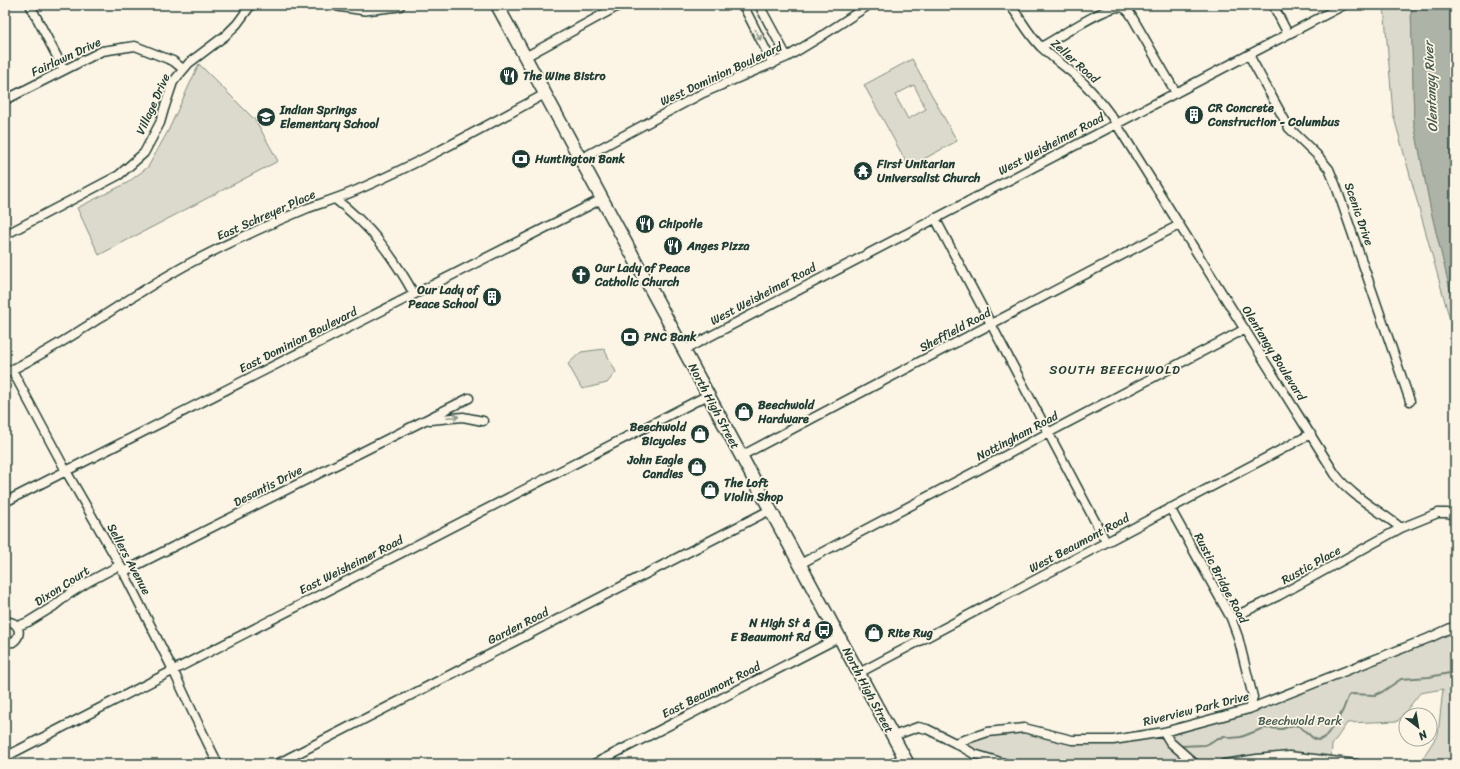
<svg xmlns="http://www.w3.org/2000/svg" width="1460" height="769" font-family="Sriracha,sans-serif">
<rect width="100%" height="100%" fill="#fcf5e5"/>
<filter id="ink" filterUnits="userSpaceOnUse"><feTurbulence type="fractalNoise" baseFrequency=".025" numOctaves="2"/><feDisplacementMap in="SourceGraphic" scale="8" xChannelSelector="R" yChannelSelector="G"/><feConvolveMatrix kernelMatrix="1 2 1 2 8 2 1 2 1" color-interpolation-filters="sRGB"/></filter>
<g filter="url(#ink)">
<path fill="#dcdacc" stroke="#7e8c80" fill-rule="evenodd" d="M1384 5H1411L1414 123 1431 211 1455 310V338L1393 114Z
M1452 5H1455V154L1450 118Z
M912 59 957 141 909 167 864 85ZM914 85 926 109 908 119 895 95Z
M199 64 256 121 278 161 99 255 77 208 127 183 148 167 168 131Z
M604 349 616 372 607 383 582 389 568 364 581 352Z
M1455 626V764H1419L1438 734 1443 689 1420 693 1398 721 1347 723 1332 745 1331 761 1289 756 1224 764H1007L955 743 1024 728 1072 740H1113L1220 718Z"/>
<path fill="#aeb3a7" stroke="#758479" d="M1411 5H1452L1450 118 1455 154V310L1431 211 1414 123Z"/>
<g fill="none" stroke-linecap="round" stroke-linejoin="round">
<path stroke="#758479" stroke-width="2" d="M1180 746 1205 745 1224 736 1231 738 1241 737 1264 728 1282 729 1293 725 1299 726 1313 738 1318 740 1322 739 1325 737 1337 721 1343 710 1348 697 1351 694 1375 695 1382 692 1401 679 1429 677 1455 672"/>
<g stroke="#1f3d34" stroke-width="11">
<path id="street" d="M30 5 64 70
M743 5 773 64
M759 5 787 57
M1010 5C1021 19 1029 35 1041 47 1052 57 1064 66 1075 75 1089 87 1101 102 1112 117L1335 474C1352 497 1379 510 1401 528
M1273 5 1288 34
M1041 47C1058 38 1102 8 1119 7 1125 7 1128 10 1131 15L1176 93
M1249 55 1289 128 1317 155 1329 169 1336 186 1410 401
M525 57 620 5
M5 100 102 51 135 46 173 61 183 69
M580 159 703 93 787 57 820 37 869 5
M335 199C371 226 393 256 414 294
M935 218 1106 542
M5 235 119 175 144 153 160 123 164 109 173 82 178 76 189 63 226 35 237 24 251 5
M684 350 1344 5
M12 370 66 471 120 565 173 670 194 715 218 764
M5 373C70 342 128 296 192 262 230 242 269 224 308 208 325 202 341 197 357 190 422 162 484 127 545 94
M430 420 463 417 483 421
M741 456 1179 225
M5 502 602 199
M1170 508 1231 618 1238 637 1253 697 1249 709
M800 564 1245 329
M123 572 469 398
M1231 618 1278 596 1401 528 1438 513H1447L1455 515
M5 622C18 620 24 634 13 642L5 643
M18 626 28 622 54 606 69 594 88 582 120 565
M859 673 1311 434
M1164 732 1170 742 1195 764
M893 736 918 727 927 729 955 743 974 754 1007 764
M955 743 988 732 1024 728 1072 740H1113L1164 732 1249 709 1429 638 1455 626
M5 757 708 395
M277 764 770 510
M594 764 840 637
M891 764 904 757
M1224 764 1257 759 1289 756 1357 764"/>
</g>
<g stroke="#1f3d34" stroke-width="14">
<path id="secondary" d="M338 5 365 9 399 5"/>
</g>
<g stroke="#1f3d34" stroke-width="15">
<path id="primary" d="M497 5 908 764"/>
</g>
<use href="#street" stroke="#fcf5e5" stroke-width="8"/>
<use href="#secondary" stroke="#fcf5e5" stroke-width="11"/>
<use href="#primary" stroke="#fcf5e5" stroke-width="12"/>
</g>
<defs><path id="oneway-shaft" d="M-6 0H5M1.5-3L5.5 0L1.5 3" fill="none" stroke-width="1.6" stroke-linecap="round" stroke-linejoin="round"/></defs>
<g stroke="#8e998c">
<use href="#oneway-shaft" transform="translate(758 35) rotate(63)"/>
<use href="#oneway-shaft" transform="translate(453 417) rotate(-3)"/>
</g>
</g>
<defs>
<g id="restaurant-disc" transform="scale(1)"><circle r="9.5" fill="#1f3d34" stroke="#fcf5e5"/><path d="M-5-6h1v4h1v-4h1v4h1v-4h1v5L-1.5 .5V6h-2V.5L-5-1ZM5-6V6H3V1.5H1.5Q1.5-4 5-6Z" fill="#fff"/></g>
<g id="building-disc" transform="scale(1)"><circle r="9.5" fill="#1f3d34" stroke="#fcf5e5"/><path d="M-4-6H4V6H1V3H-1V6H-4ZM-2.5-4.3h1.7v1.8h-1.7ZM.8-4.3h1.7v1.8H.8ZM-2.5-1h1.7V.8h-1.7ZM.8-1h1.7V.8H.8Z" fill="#fff"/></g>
<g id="school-disc" transform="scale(1)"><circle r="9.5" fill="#1f3d34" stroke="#fcf5e5"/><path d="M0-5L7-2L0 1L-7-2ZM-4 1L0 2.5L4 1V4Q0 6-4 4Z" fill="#fff"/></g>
<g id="bank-disc" transform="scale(1)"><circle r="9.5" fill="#1f3d34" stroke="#fcf5e5"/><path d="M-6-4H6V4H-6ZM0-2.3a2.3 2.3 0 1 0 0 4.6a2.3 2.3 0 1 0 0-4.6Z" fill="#fff"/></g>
<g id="temple-disc" transform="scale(1)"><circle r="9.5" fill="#1f3d34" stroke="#fcf5e5"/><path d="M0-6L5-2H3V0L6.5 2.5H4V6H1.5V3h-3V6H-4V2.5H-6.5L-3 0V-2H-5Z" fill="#fff"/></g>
<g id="church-disc" transform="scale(1)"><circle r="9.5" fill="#1f3d34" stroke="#fcf5e5"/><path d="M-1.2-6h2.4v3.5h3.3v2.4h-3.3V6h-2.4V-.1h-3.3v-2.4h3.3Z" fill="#fff"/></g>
<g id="shop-disc" transform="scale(1)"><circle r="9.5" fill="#1f3d34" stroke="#fcf5e5"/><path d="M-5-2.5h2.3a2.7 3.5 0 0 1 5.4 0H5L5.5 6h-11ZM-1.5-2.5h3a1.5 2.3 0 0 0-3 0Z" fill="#fff"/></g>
<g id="bus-disc" transform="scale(1)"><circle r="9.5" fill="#1f3d34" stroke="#fcf5e5"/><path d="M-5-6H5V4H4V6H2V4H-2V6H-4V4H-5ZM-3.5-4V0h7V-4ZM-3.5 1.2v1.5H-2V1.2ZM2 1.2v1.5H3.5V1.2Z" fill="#fff"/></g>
</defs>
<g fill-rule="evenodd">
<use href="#restaurant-disc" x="509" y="76"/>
<use href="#building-disc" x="1194" y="115"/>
<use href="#school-disc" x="266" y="117"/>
<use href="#bank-disc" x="521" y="159"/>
<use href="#temple-disc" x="863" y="171"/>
<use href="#restaurant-disc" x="645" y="224"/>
<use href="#restaurant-disc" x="673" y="246"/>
<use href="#church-disc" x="581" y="275"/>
<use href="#building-disc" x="492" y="297"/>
<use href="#bank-disc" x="630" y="337"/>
<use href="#shop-disc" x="744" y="412"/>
<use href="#shop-disc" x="700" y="434"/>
<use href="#shop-disc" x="697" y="467"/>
<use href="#shop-disc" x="710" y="490"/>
<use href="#bus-disc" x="824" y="630"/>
<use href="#shop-disc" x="874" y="633"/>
</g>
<g text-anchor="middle" stroke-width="3.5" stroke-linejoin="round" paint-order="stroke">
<g font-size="12" fill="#1f3d34" stroke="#fcf5e5">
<text transform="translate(66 57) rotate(-25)" y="4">Fairlawn Drive</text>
<text transform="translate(1075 61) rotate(42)" y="4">Zeller Road</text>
<text transform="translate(721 74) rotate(-25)" y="4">West Dominion Boulevard</text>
<text transform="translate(153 104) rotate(-66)" y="4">Village Drive</text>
<text transform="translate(1051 144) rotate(-28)" y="4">West Weisheimer Road</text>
<text transform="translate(1359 214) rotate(71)" y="4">Scenic Drive</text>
<text transform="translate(266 215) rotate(-24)" y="4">East Schreyer Place</text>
<text transform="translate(763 294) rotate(-28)" y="4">West Weisheimer Road</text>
<text transform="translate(955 330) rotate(-28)" y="4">Sheffield Road</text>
<text transform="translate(298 340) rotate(-27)" y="4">East Dominion Boulevard</text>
<text transform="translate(1274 353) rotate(58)" y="4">Olentangy Boulevard</text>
<text transform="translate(714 406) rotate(62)" y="4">North High Street</text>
<text transform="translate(1017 436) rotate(-28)" y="4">Nottingham Road</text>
<text transform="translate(268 486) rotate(-27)" y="4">Desantis Drive</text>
<text transform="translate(1079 543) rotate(-28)" y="4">West Beaumont Road</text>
<text transform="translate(129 559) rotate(62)" y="4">Sellers Avenue</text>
<text transform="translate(351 565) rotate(-27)" y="4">East Weisheimer Road</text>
<text transform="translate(1311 565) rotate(-29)" y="4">Rustic Place</text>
<text transform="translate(1221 578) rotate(62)" y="4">Rustic Bridge Road</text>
<text transform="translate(62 586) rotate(-33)" y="4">Dixon Court</text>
<text transform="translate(518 626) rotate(-27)" y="4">Garden Road</text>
<text transform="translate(711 690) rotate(-27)" y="4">East Beaumont Road</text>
<text transform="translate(868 690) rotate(62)" y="4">North High Street</text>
<text transform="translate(1196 709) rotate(-14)" y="4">Riverview Park Drive</text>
</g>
<g font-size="12" font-weight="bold" fill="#1f3d34" stroke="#fcf5e5" text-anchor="start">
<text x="523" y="80">The Wine Bistro</text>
<text x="1208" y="112">CR Concrete<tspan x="1208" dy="14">Construction - Columbus</tspan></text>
<text x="280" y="114">Indian Springs<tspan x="280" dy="14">Elementary School</tspan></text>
<text x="535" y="163">Huntington Bank</text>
<text x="877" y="168">First Unitarian<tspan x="877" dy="14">Universalist Church</tspan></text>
<text x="659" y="228">Chipotle</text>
<text x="687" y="250">Anges Pizza</text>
<text x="595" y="272">Our Lady of Peace<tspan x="595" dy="14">Catholic Church</tspan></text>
<text x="478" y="294" text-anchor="end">Our Lady of<tspan x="478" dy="14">Peace School</tspan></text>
<text x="644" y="341">PNC Bank</text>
<text x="758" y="409">Beechwold<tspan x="758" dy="14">Hardware</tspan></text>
<text x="686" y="431" text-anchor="end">Beechwold<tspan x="686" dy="14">Bicycles</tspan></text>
<text x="683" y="464" text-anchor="end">John Eagle<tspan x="683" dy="14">Candies</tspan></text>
<text x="724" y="487">The Loft<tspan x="724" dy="14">Violin Shop</tspan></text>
<text x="810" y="627" text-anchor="end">N High St &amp;<tspan x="810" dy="14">E Beaumont Rd</tspan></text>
<text x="888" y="637">Rite Rug</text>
</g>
<g font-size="12" fill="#455c52" stroke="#fcf5e5">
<text x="1300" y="725">Beechwold Park</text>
</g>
<g font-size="13" font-style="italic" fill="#435a51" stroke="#fcf5e5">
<text transform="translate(1430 87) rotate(-93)" y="5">Olentangy River</text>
</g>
<g font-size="13" letter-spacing="1" fill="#1f3d34" stroke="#fcf5e5">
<text x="1115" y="374">SOUTH BEECHWOLD</text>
</g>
</g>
<rect width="1460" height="769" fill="none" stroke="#fcf5e5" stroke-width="20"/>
<rect x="10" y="10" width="1440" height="749" fill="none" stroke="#1f3d34" stroke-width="1.5" filter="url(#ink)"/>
<g transform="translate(1418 727) rotate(149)"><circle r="19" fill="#fcf5e5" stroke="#a4ab9e"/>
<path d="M0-3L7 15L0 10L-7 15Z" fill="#1f3d34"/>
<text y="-6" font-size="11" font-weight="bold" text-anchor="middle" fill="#1f3d34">N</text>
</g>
</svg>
